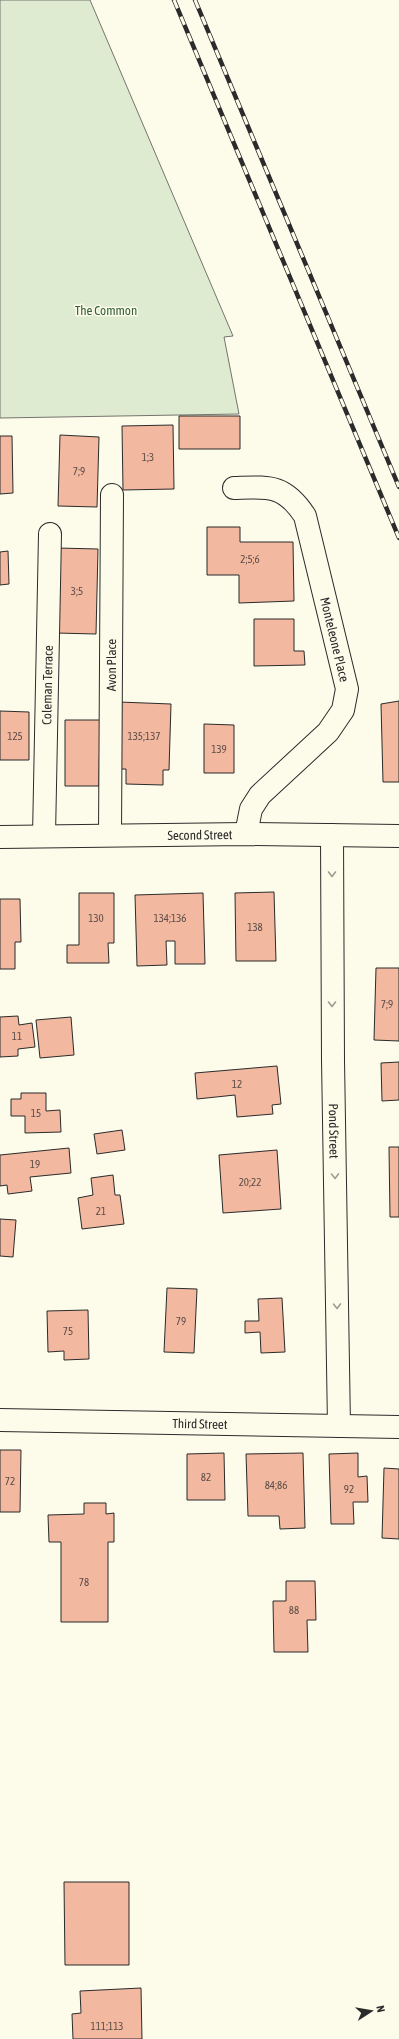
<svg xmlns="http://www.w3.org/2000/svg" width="399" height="2039" font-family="'Asap Condensed',sans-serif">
<rect width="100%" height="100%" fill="#fdfbea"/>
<path fill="#deebd1" stroke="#74746e" d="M0 0H90L233 336 224 337 239 414 0 418Z"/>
<path fill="#f2b8a0" stroke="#2b2b2b" d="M179 416H240V449H179Z
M173 425 174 489 123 490 122 426Z
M60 435 99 437 97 507 58 506Z
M0 436H12L13 493 0 494Z
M207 527H240V542H293L294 601 239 603V575H207Z
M58 548 98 549 96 634 56 633Z
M8 551 9 584 0 585V552Z
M254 619H294V651H304L305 665 254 666Z
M399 701V782H383L381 704Z
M119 702 171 704 169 770H163V785L126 784V769H118Z
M0 711 29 712V760H0Z
M65 720H100L99 786H65Z
M204 724 234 725V773H204Z
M274 892 276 961H236L235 893Z
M79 893H114V943H108L109 963H67V945H79Z
M203 893 205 964H175V941H166L167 965 137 966 135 895Z
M0 899H20L21 942H15V969H0Z
M376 968H399V1041L374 1040Z
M18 1016 19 1025 32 1023 35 1047 18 1049V1056L0 1057V1017Z
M71 1017 74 1055 40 1058 36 1020Z
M399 1062V1100L382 1101 381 1063Z
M277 1066 281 1104 272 1105 273 1114 237 1117 235 1095 197 1099 195 1073Z
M21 1093H46V1111L60 1110 61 1132 25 1133V1116H11V1099H21Z
M122 1130 125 1150 97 1154 94 1134Z
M389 1147H399V1217H390Z
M69 1148 71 1173 30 1177 32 1191 8 1194 7 1185 0 1186V1155Z
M277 1150 281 1209 223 1213 219 1155Z
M113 1175 115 1195H120L124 1224 82 1229 78 1198 93 1195 91 1178Z
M0 1219 16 1220 13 1257 0 1256Z
M167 1288 197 1289 194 1353 164 1352Z
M282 1298 285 1352 261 1353 260 1332 245 1333V1321H259L258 1299Z
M88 1310 89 1359 64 1360V1351L48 1352 47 1311Z
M0 1450H21L20 1512H0Z
M224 1453 225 1500H187V1454Z
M303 1453 305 1528 280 1529 279 1516H248L246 1454Z
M358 1453V1477L367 1476 368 1502H353L354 1524H331L329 1454Z
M384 1468 399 1469V1539L382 1538Z
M84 1503H106V1514L114 1513V1542H108V1622H61V1542H49L48 1515 84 1514Z
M286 1581H315L316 1620H307L308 1652H274L273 1601H286Z
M64 1882H129V1965H65Z
M141 1988 142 2039H73L72 2014 81 2013 80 1991Z"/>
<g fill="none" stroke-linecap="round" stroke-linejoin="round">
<g stroke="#2b2b2b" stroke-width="24">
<g id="minor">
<path id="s1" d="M234 488C269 487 284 484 305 516L347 689 343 710 328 732 260 795 251 809 246 834"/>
<path id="s2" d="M110 835 112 495"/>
<path id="s3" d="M332 835 333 1060 339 1426"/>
<path id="s4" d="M44 836 50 534"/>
<path id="s5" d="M0 837 246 834 399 836"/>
<path id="s6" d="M0 1420 399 1427"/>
</g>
</g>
<use href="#minor" stroke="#fdfbea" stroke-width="22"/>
<g stroke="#2b2b2b" stroke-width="4.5">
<path id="rail" d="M174 0 399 538
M195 0 399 487"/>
</g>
<use href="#rail" stroke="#fdfbea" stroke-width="3" stroke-dasharray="9" stroke-linecap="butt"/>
</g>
<defs><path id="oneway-chevron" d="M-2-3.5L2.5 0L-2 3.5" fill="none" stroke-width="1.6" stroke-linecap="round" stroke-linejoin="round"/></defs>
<g stroke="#9e9d94">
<use href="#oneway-chevron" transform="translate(332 874) rotate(90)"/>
<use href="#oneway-chevron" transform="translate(332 1004) rotate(90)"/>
<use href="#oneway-chevron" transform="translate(335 1176) rotate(89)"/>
<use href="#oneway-chevron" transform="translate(337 1306) rotate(89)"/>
</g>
<g text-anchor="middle" stroke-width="3" stroke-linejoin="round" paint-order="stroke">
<g font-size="11" fill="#5d4e48">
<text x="148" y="461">1;3</text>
<text x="79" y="475">7;9</text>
<text x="250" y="563">2;5;6</text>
<text x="77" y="595">3;5</text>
<text x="15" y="740">125</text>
<text x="144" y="740">135;137</text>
<text x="219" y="753">139</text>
<text x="96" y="922">130</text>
<text x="170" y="922">134;136</text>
<text x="255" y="931">138</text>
<text x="387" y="1008">7;9</text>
<text x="17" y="1040">11</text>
<text x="237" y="1088">12</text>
<text x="36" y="1117">15</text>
<text x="35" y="1168">19</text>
<text x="250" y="1186">20;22</text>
<text x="101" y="1215">21</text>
<text x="181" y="1325">79</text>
<text x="68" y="1335">75</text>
<text x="206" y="1481">82</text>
<text x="10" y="1485">72</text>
<text x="276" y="1489">84;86</text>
<text x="349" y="1493">92</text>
<text x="84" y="1586">78</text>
<text x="294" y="1614">88</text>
<text x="107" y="2030">111;113</text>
</g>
<g font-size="13" fill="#34623c" stroke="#fdfbea">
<text x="106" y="315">The Common</text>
</g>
<g font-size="13" fill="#2b2b2b" stroke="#fdfbea">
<text dy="5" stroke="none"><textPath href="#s1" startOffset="209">Monteleone Place</textPath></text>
<text dy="5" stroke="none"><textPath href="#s2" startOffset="170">Avon Place</textPath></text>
<text dy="5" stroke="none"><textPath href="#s4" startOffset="151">Coleman Terrace</textPath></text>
<text dy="5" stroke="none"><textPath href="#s5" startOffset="200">Second Street</textPath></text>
<text dy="5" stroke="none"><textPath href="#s3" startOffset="296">Pond Street</textPath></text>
<text dy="5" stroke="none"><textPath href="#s6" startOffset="200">Third Street</textPath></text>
</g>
</g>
<g transform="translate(371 2011) rotate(78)" stroke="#fdfbea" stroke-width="3" paint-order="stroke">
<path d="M0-3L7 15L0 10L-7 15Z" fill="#2b2b2b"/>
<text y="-6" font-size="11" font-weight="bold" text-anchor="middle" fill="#2b2b2b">N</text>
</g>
</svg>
